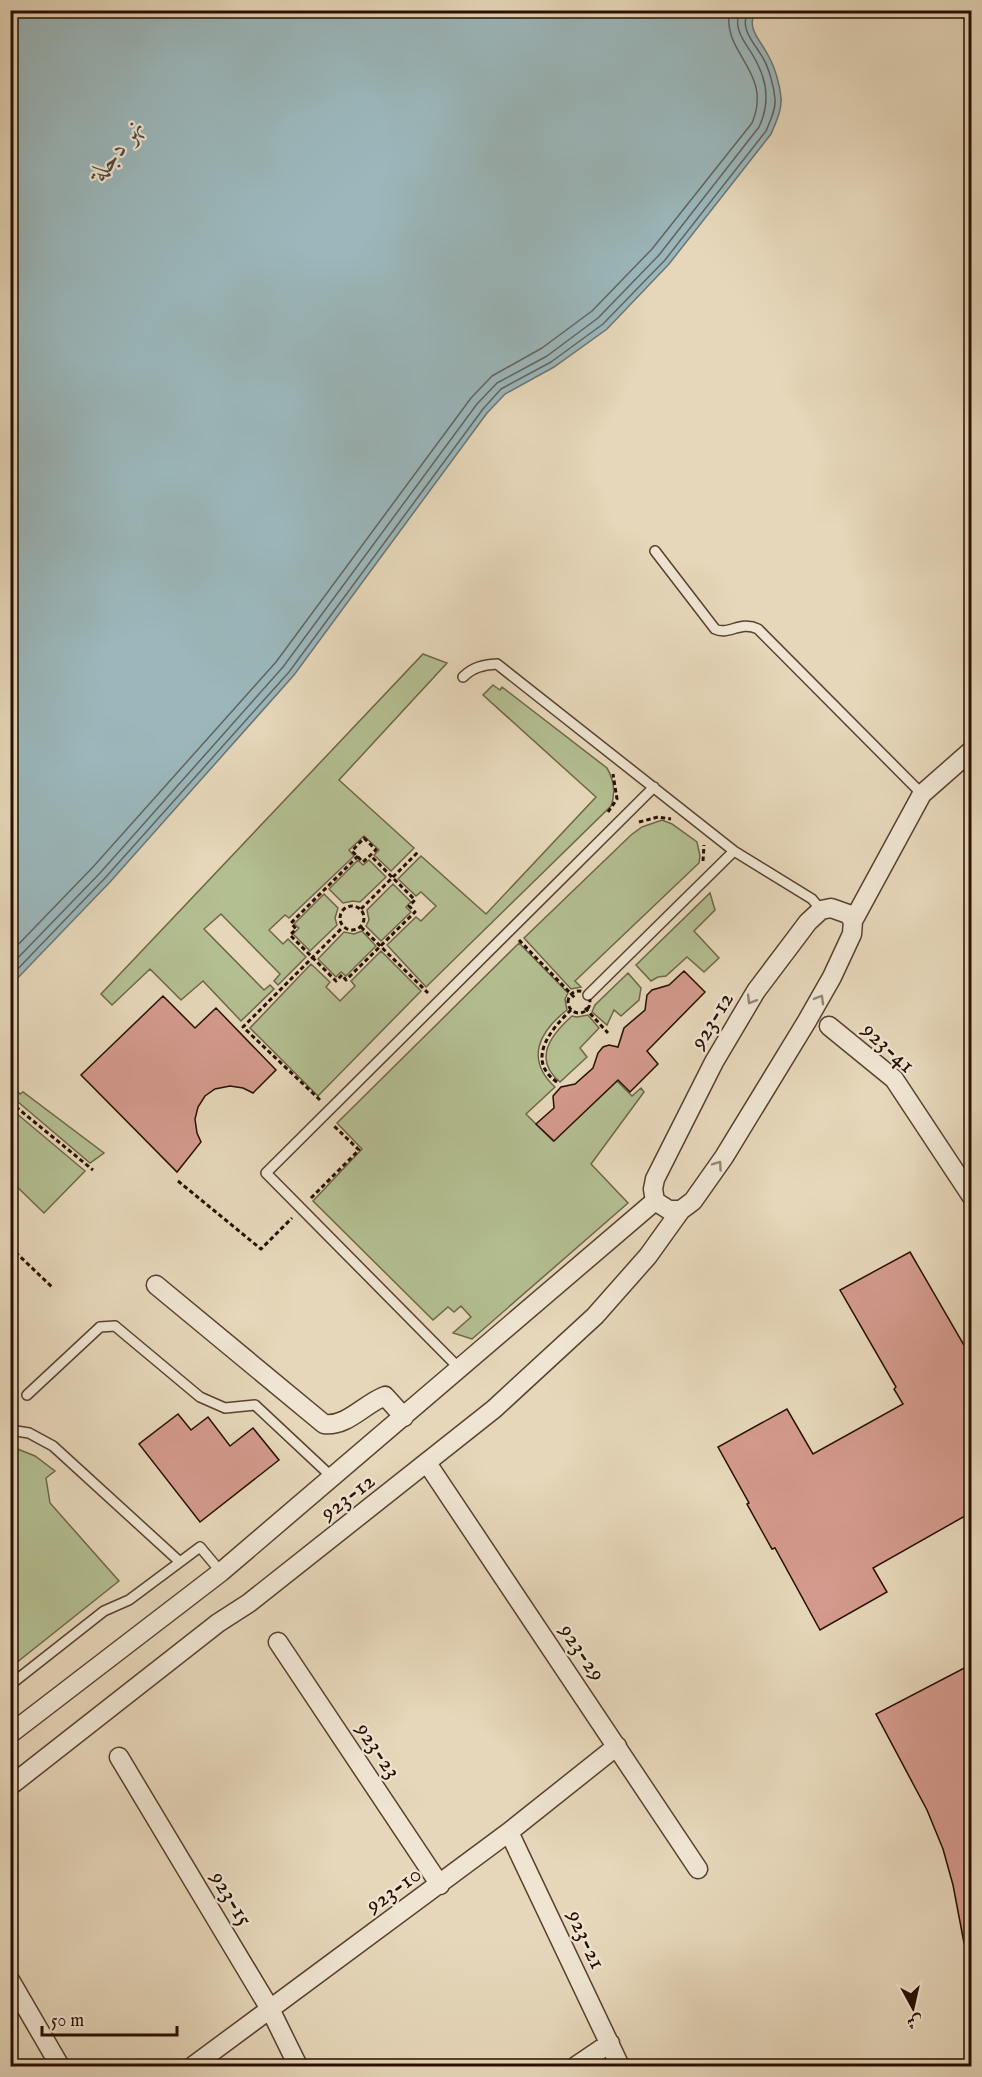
<svg xmlns="http://www.w3.org/2000/svg" width="982" height="2077" font-family="'IM FELL English',Amiri,serif">
<rect width="100%" height="100%" fill="#e6d7ba"/>
<filter id="stains"><feTurbulence type="fractalNoise" baseFrequency=".00333" numOctaves="4"/><feColorMatrix values="0 0 0 0 .2 0 0 0 0 .09 0 0 0 0 .02 0 0 0 .5 -.17"/></filter>
<radialGradient id="worn" r=".72"><stop offset=".6" stop-color="#630" stop-opacity="0"/><stop offset="1" stop-color="#630" stop-opacity=".3"/></radialGradient>
<path fill="#b3be91" stroke="#6e6648" stroke-width="1.5" d="M423 654 447 663 339 780 414 848 391 871 374 855 379 850 364 836 349 850 354 856 289 918 285 915 269 930 283 944 288 939 306 957 278 985 274 981 280 974 221 914 204 929 264 990 270 985 274 989 241 1021 203 981 181 1000 150 969 112 1005 101 994Z
M493 685 500 690 502 687 607 768C614 780 616 792 611 806L426 987 387 945 416 917 421 921 436 906 421 892 416 896 398 879 421 856 486 914 596 797 483 695Z
M662 820 672 824 697 842 700 856 699 863 575 981 581 987 571 989 524 938 631 835 642 827Z
M358 860 363 865 369 860 386 877 360 902 353 901 343 903 329 889Z
M393 884 411 902 406 907 411 912 381 941 366 926 369 920 367 910Z
M710 893 715 910 694 931 719 958 704 972 687 957 666 976 658 977 651 981 636 965Z
M324 894 338 908 335 918 337 925 310 951 293 934 299 928 294 924Z
M362 931 376 946 346 976 341 972 336 977 318 959 344 932 354 934Z
M519 943 568 993 565 999 567 1010C539 1032 525 1059 555 1087L526 1114 553 1141 617 1081 632 1096 641 1088 644 1092 591 1164 628 1203 472 1339 453 1333 471 1317 461 1306 454 1312 448 1307 433 1320 313 1201 362 1149 337 1123Z
M381 951 421 991 318 1096 250 1028 311 964 330 982 326 987 340 1001 355 986 351 981Z
M628 973 641 988 639 1000 621 1016 614 1010 607 1025 592 1012 595 1005Z
M588 1015 599 1028 580 1048 587 1057 560 1082C532 1059 551 1035 572 1016L577 1017Z
M11 1085 20 1094 23 1092 104 1153 90 1163 11 1096Z
M10 1108 85 1171 44 1213 11 1181Z
M10 1446 35 1456 55 1471 46 1478 50 1503 119 1581 11 1667Z"/>
<path fill="#9bb7bb" stroke="#6d7470" stroke-width="1.5" d="M11 10 755 11C746 30 761 40 769 57 775 68 780 85 781 98 782 110 776 122 771 134L669 264 607 329 554 367 505 394 487 413 294 675 110 882 11 985Z"/>
<g fill="none" stroke-linecap="round" stroke-linejoin="round">
<path stroke="#62635e" stroke-width="1.5" d="M10 953 93 867 276 662 471 398 492 376 542 348 592 311 652 249 752 123C774 71 720 53 730 10
M10 966 100 873 283 667 477 404 497 383 547 356 598 318 659 255 759 127C769 106 768 84 757 63 749 45 731 32 740 10
M10 977 105 878 289 672 483 409 501 389 551 362 603 324 665 260 766 131C770 121 776 110 775 99 774 87 769 68 763 58 754 42 739 30 748 10"/>
</g>
<path fill="#d49a8d" stroke="#280f00" stroke-width="1.5" d="M684 971 705 992 647 1051 658 1064 630 1092 618 1080 554 1141 536 1124 554 1108 553 1096 561 1087 575 1084 593 1068 598 1053 603 1047 609 1045 618 1047 624 1028 645 1010 647 995 652 990 669 985Z
M163 996 195 1028 216 1008 276 1070 253 1093 243 1088 230 1086 215 1089 205 1096 198 1107 195 1119 197 1133 201 1142 177 1172 81 1075Z
M910 1252 972 1359V1512L873 1568 887 1592 820 1630 775 1548 772 1549 763 1533 747 1504 749 1503 718 1447 787 1409 813 1454 903 1404 894 1389 896 1387 840 1290Z
M178 1414 191 1430 208 1417 230 1446 253 1428 279 1460 200 1522 139 1444Z
M972 1664V1942L964 1943 953 1885 943 1849 927 1810 876 1714Z"/>
<g fill="none" stroke-linecap="round" stroke-linejoin="round">
<g stroke="#58412e" stroke-width="12">
<path id="lane" d="M655 551 715 629C729 636 740 620 758 629L922 794
M463 677C473 667 483 665 497 664L734 851 812 899 821 910
M588 995 734 851
M460 1369 266 1173 654 787
M27 1395 100 1327 115 1326 200 1397 225 1408 255 1405 333 1478
M10 1430 29 1433 53 1446 180 1562 200 1547 221 1572
M10 1685 104 1611 129 1600 180 1562"/>
</g>
<g stroke="#58412e" stroke-width="21">
<path id="street" d="M853 921 922 794 972 750
M829 1026 894 1079 972 1197
M156 1285 324 1424C347 1427 364 1404 385 1396L404 1417
M427 1463 698 1869
M278 1642 440 1885
M10 1734 221 1572 655 1201
M119 1757 270 2009 298 2066
M10 1786 218 1623 249 1603 494 1409 595 1316 648 1256 681 1210 693 1201 724 1157 807 1021 832 977 852 934 853 921 848 914 831 908 821 910 808 922 756 991 714 1062 655 1179 653 1189 655 1201 669 1210H681
M509 1832 620 2066
M10 1980 60 2066
M193 2066 509 1832 617 1746
M576 2066 610 2043"/>
</g>
<path stroke="#280f00" stroke-width="3" stroke-dasharray="4.5 3" stroke-linecap="butt" d="M608 812 617 799 613 774
M639 822 658 817 671 819
M364 838 376 850 363 862 352 851Z
M358 856 291 923 296 929 290 935 336 981 342 975 346 980 415 912 409 906 415 900 370 855
M703 861 704 845
M340 918a12 12 0 1 1 24 0a12 12 0 1 1-24 0Z
M361 909 418 852
M361 927 428 993
M519 940 576 999
M568 1002a11 11 0 1 1 22 0a11 11 0 1 1-22 0Z
M585 1008 608 1033
M557 1082C525 1060 551 1029 571 1010
M320 1100 243 1027 343 927
M10 1102 93 1170
M178 1181 261 1249 292 1218
M311 1198 359 1150 333 1125
M10 1247 52 1287"/>
<use href="#lane" stroke="#efe5d2" stroke-width="9"/>
<use href="#street" stroke="#efe5d2" stroke-width="18"/>
</g>
<defs><path id="oneway-chevron" d="M-2-3.5L2.5 0L-2 3.5" fill="none" stroke-width="1.6" stroke-linecap="round" stroke-linejoin="round" transform="scale(1.5)"/></defs>
<g stroke="#958574">
<use href="#oneway-chevron" transform="translate(820 999) rotate(-60)"/>
<use href="#oneway-chevron" transform="translate(751 1000) rotate(121)"/>
<use href="#oneway-chevron" transform="translate(718 1165) rotate(-55)"/>
</g>
<g text-anchor="middle" stroke-width="4.5" stroke-linejoin="round" paint-order="stroke">
<g font-size="24" fill="#280f00" stroke="#efe5d2">
<text transform="translate(711 1020) rotate(-59)" y="8">923-12</text>
<text transform="translate(889 1047) rotate(43)" y="8">923-41</text>
<text transform="translate(347 1496) rotate(-38)" y="8">923-12</text>
<text transform="translate(583 1652) rotate(56)" y="8">923-29</text>
<text transform="translate(379 1750) rotate(56)" y="8">923-23</text>
<text transform="translate(393 1889) rotate(-36)" y="8">923-10</text>
<text transform="translate(232 1898) rotate(59)" y="8">923-15</text>
<text transform="translate(587 1939) rotate(65)" y="8">923-21</text>
</g>
<g font-size="26" font-style="italic" fill="#504a41" stroke="#efe5d2">
<text transform="translate(116 149) rotate(-53)" y="9">نهر دجلة</text>
</g>
</g>
<rect width="982" height="2077" fill="none" stroke="#e6d7ba" stroke-width="36"/>
<rect x="12" y="12" width="958" height="2053" fill="none" stroke="#280f00" stroke-width="3"/>
<rect x="18" y="18" width="946" height="2041" fill="none" stroke="#280f00" stroke-width="1.5"/>
<g transform="translate(913 2008) rotate(172)" stroke="#efe5d2" stroke-width="4.5" paint-order="stroke">
<path d="M0-4.5L10 22L0 15L-10 22Z" fill="#280f00"/>
<text y="-9" font-size="16" font-weight="bold" text-anchor="middle" fill="#280f00">ش</text>
</g>
<path d="M42 2026v9h135v-9" fill="none" stroke="#280f00" stroke-width="3"/>
<text x="51" y="2026" font-size="18" fill="#280f00" stroke="#efe5d2" stroke-width="4.5" paint-order="stroke">50 m</text>
<rect width="100%" height="100%" filter="url(#stains)"/>
<rect width="100%" height="100%" fill="url(#worn)"/>
</svg>
